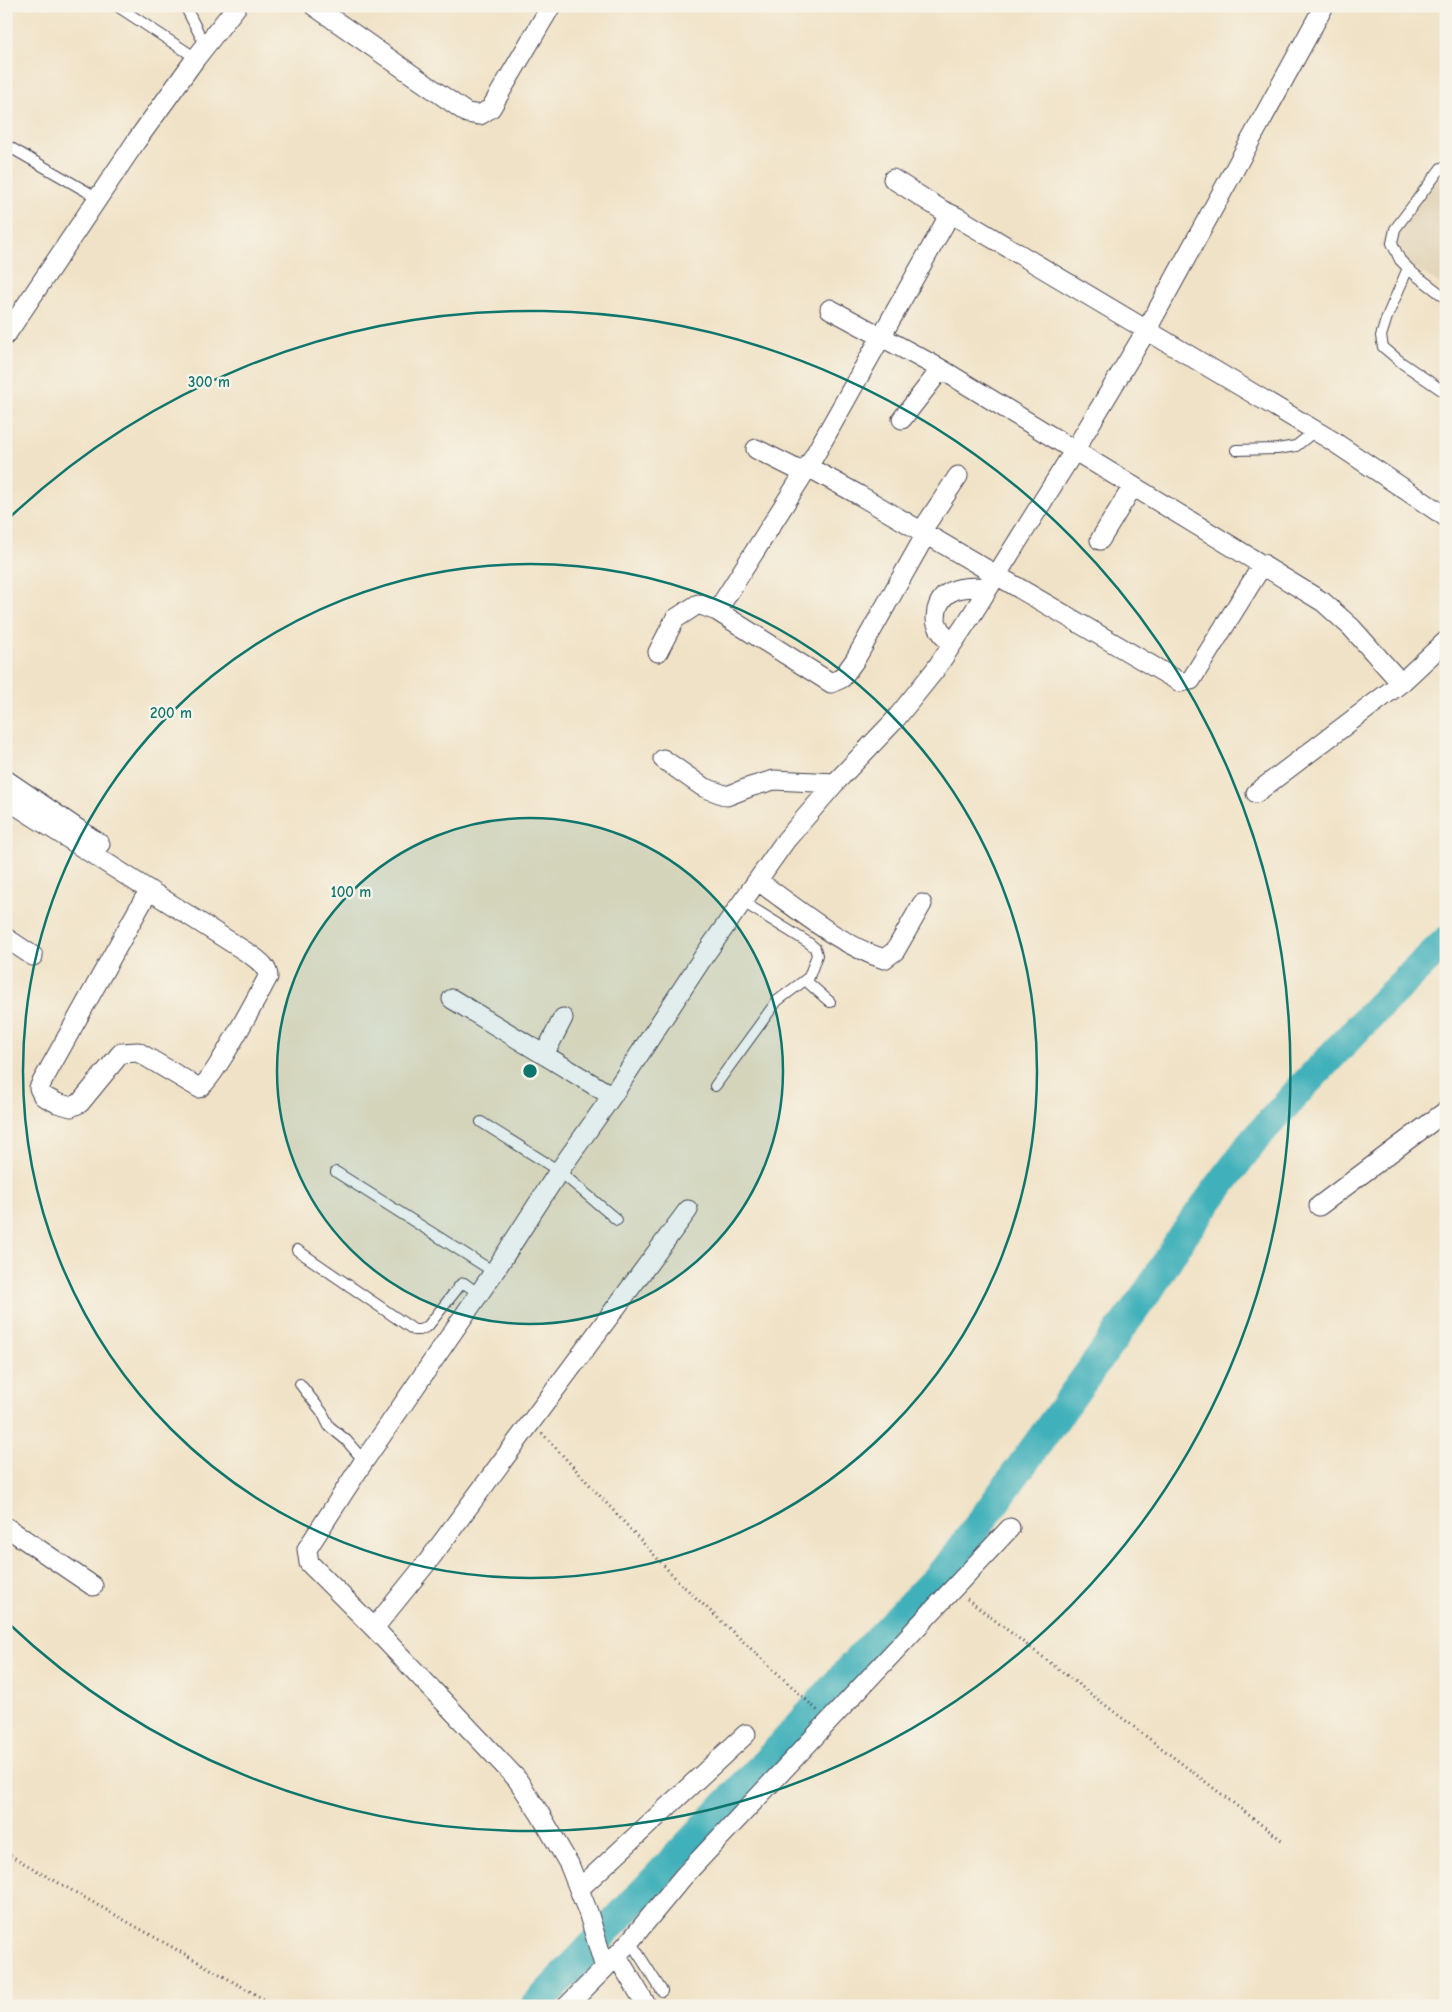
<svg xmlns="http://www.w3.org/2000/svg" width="1452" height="2012" font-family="'Comic Neue',sans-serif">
<rect width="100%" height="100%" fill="#f7f3e8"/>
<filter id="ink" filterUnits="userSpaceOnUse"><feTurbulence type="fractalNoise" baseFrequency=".02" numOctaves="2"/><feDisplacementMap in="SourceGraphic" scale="10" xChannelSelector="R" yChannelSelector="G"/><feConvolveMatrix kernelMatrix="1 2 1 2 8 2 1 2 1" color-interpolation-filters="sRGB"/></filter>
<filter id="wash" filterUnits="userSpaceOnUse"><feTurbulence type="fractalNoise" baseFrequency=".0096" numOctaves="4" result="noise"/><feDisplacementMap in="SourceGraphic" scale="20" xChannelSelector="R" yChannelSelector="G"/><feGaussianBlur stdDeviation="1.12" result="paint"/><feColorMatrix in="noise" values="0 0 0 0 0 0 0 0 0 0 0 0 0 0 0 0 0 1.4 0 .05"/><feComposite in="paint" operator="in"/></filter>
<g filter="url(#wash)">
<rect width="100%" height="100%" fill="#f0e2c6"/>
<path fill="#e0d2b5" d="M1446 161V287L1378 246Z"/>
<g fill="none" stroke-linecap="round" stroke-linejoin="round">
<path stroke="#40b0ba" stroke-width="30" d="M535 2006 782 1745 862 1655 951 1563 1151 1287 1183 1235 1253 1141 1303 1086 1379 1006 1446 941"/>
</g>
</g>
<g filter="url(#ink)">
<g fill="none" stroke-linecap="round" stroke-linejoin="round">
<g stroke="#413f50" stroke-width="12">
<path id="lane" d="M117 6 196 58
M185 6 206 47
M6 145 98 198
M1446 168H1441L1395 229 1392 243 1400 260 1413 273 1446 298
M1408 268 1387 317 1381 336 1383 347 1402 363 1446 393
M1236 450 1277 449 1296 446 1315 431
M805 980 830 1002
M715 1086 777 1001 809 977 817 955 815 948 809 943 743 902
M481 1122 559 1171 617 1220
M336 1172 494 1272
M297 1250 414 1330H420L428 1326 461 1284 464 1283 479 1294
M300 1384 322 1412 329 1426 346 1440 364 1461
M630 1941 662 1991"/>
</g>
<g stroke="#413f50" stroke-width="21">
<path id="street" d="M314 6 467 113 480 115 491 108 551 6
M893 179 942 210 957 217 1331 440 1446 517
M830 309 941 369 1323 602 1351 627 1401 683
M6 335 137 140 196 58 237 6
M902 419 941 369
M756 449 804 473
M808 467 859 495 1180 682 1191 680 1263 564
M921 532 958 476
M1100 540 1133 486
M717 611 808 467 950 214
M951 646C947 639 941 633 938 626 935 621 936 616 937 610 943 585 968 587 989 587
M658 652 675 619 698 604 717 611 831 683 842 678 855 660 926 534
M663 759 703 787 727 796 750 787 774 780 835 783
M6 780 100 844
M1256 793 1401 683 1446 641
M6 799 251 955C259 961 268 967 268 977 258 995 212 1083 199 1088L138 1052 121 1053 80 1103 71 1107 57 1103 43 1096 39 1088 42 1082 149 890
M758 881C798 909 838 944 884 959L895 951 922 904
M6 938 33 956
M452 999 612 1096
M544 1055 563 1018
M1319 1206 1446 1111
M6 1527 93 1586
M374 1628 429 1560 688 1210
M579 1889 746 1734
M616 1955 647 2006
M605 1968 630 1941 683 1877 1010 1528
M567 2006 605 1968 588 1912 569 1864 540 1814 517 1779 374 1628 309 1563 307 1549 364 1461 494 1272 559 1171 612 1096 704 956 786 840 835 783 894 721 935 670 971 616 1074 451 1146 331 1324 6"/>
</g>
<path stroke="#413f50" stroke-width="3" stroke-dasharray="1 4" stroke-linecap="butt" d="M542 1433 679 1582 818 1711
M967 1599 1284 1842
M6 1853 276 2006"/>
<use href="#lane" stroke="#fff" stroke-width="10"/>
<use href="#street" stroke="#fff" stroke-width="19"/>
</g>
</g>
<circle cx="530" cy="1071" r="253" fill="#0f766e" fill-opacity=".12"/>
<g fill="none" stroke="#0f766e" stroke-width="2.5">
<circle cx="530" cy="1071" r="253"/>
<circle cx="530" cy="1071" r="507"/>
<path d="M7 520A760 760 0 1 1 7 1622"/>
</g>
<circle cx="530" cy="1071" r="8" fill="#0f766e" stroke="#f7f3e8" stroke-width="2.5"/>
<g font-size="15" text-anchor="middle" font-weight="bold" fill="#0f766e" stroke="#f7f3e8" stroke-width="5" stroke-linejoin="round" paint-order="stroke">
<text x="209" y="387">300 m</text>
<text x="171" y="718">200 m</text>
<text x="351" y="897">100 m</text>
</g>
<rect width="1452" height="2012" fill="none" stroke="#f7f3e8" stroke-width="25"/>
</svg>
